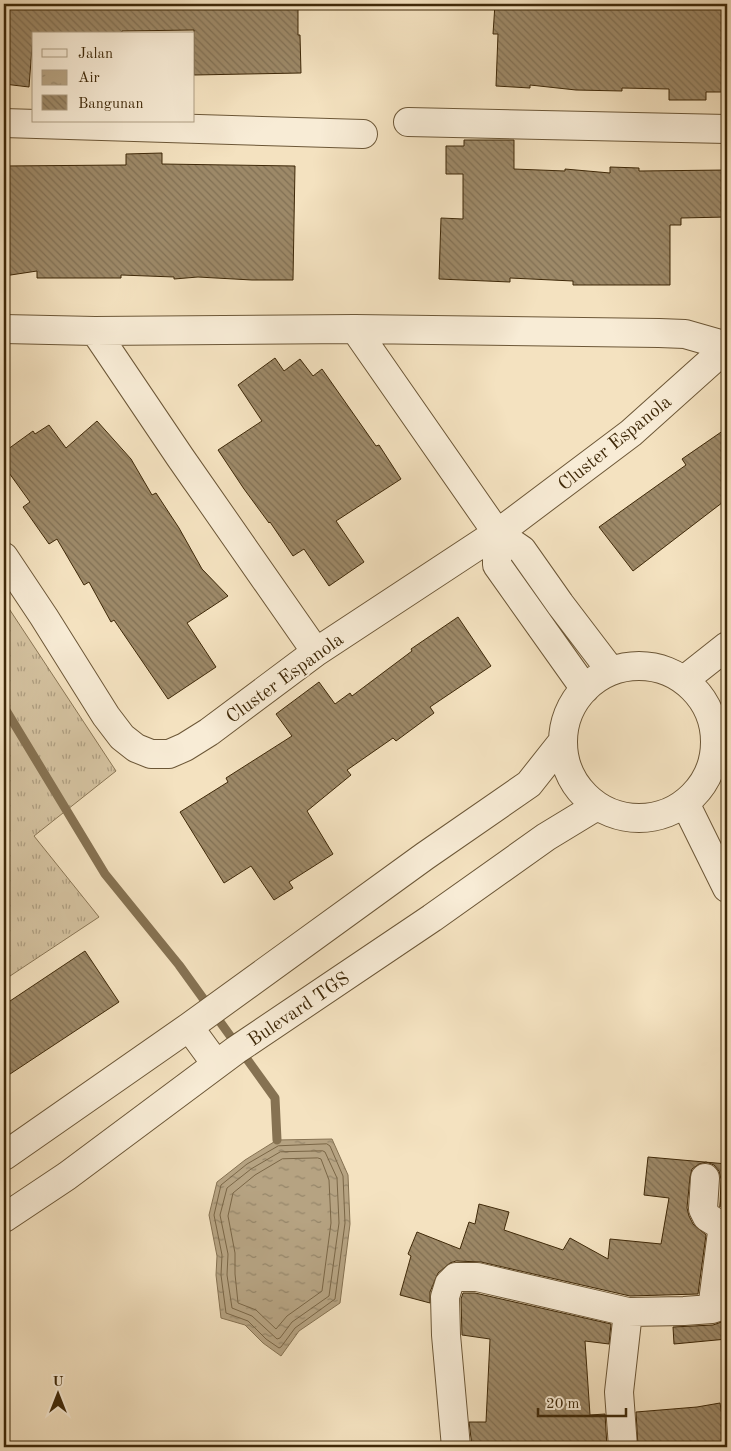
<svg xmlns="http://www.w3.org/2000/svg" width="731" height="1451" font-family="'Old Standard TT',serif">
<defs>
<pattern id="grass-tufts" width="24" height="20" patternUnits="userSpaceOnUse" patternTransform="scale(1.25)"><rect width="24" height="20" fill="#d5c3a1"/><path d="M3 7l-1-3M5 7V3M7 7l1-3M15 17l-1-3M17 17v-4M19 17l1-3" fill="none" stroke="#ae9e81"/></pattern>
<pattern id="water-ripples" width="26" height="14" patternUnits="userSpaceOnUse" patternTransform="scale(1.25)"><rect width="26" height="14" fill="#b6a382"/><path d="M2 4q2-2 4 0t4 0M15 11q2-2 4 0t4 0" fill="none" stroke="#958569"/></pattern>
<pattern id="building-back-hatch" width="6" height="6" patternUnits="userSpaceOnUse" patternTransform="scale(1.25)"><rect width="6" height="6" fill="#9d8968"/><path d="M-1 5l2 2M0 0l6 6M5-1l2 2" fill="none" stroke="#817054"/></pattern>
</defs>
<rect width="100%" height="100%" fill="#f4e2c0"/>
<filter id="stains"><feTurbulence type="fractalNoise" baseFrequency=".004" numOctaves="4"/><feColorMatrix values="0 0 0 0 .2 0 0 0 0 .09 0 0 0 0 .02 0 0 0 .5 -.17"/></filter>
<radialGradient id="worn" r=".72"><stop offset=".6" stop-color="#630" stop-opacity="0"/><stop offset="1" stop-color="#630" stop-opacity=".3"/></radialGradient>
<path fill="url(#grass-tufts)" stroke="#8a7655" d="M4 601 116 771 34 836 99 917 4 980Z"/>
<path fill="url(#water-ripples)" stroke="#867252" d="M332 1139 348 1175 350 1224 340 1303 299 1331 281 1356 263 1343 245 1325 221 1318 216 1275 217 1256 209 1215 217 1182 245 1160 277 1140Z"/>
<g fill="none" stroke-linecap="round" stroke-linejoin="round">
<path stroke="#7a6646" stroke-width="1" d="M327 1144 330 1146 343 1176 345 1223 335 1299 295 1328 281 1347 279 1348 266 1339 248 1321 226 1313 221 1275 222 1255 214 1215 221 1185 247 1164 278 1146Z
M323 1151 325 1152 337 1178 339 1223 329 1296 292 1322 280 1338 277 1339 252 1316 232 1308 227 1275 228 1254 220 1215 227 1188 251 1169 280 1152Z
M318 1158 321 1159 329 1180 331 1223 322 1291 287 1316 276 1329 256 1310 238 1303 235 1274V1253L228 1216 233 1193 255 1175 282 1159Z"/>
<path stroke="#867252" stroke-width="9" d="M4 707 105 874 179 965 275 1098 277 1140"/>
</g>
<path fill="url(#building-back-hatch)" stroke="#3f2909" d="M4 4H298V35H300L301 73 194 75V30L122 31V34H33L29 87 4 84Z
M495 4H727V92H706V100H669V89L622 88V91L576 90 530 85V88L496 86 498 34H493Z
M464 140H514V169L565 171V169L610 173V167L639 168V171L727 170V217L681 218V225H670V285H573V281L510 278V282L439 279 441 218 463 219V174H446V146H464Z
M162 153V164L295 166 293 280H252L198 277 174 279V277L121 275V278H37V271L4 276V166L126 165V154Z
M275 358 284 371 300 359 313 376 322 369 376 446 379 445 401 479 336 521 364 562 329 586 304 549 293 556 270 522 269 523 244 489 218 450 262 421 238 385Z
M97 421 131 459 152 495 156 493 179 528 202 569 228 596 187 623 216 667 168 699 114 620 111 622 89 582 84 585 57 539 49 544 23 507 30 502 4 466V452L33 431 35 434 49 425 66 448Z
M727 428V499L633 571 599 527 686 465 682 459Z
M458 617 491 666 430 707 434 713 396 741 393 738 347 770 351 775 307 811 333 854 289 882 293 888 274 900 251 866 224 883 180 812 228 782 226 778 292 736 276 714 319 682 335 704 350 693 352 696 412 651 411 649Z
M85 951 119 1002 4 1078V1005Z
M648 1157 727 1164V1197L721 1196 720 1207 721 1179 719 1171 714 1165 706 1162 699 1164 692 1169 690 1177 687 1208 689 1216 693 1224 706 1235 698 1294 630 1296 481 1262 456 1261 450 1263 438 1273 430 1292V1303L400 1295 411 1256 408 1254 417 1232 460 1249 469 1222 475 1224 479 1204 509 1212 504 1230 563 1250 570 1238 608 1259 610 1239 661 1244 669 1198 644 1195Z
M463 1293H475L611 1324 609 1344 585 1341 590 1415 605 1414 607 1447 472 1446 469 1422H486L490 1339 462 1335 461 1299Z
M727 1320V1339L674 1344 673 1327 713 1325Z
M720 1403 727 1447H638L636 1412 697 1407Z"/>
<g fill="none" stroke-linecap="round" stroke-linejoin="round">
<g stroke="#6c5737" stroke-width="30">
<path id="minor" d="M408 122 727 129
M4 123 363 134
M4 329 95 331 355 329 659 333 685 334 727 346
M355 329 497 533 522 550 560 604 611 671
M95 331 180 457 316 652
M497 533V565L585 689
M4 557 44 617 106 716 122 737 136 748 151 754H169L185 747 209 732 316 652 506 527 631 433 727 347
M563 742a76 76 0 1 1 152 0a76 76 0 1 1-152 0Z
M684 680 727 646
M685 803 727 888
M189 1027 216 1064
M4 1156 189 1027 425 856 529 784 563 741
M705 1178 703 1209 707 1217 720 1225 722 1232 712 1309
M4 1218 67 1176 236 1050 432 918 546 837 597 806
M456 1447 446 1335 445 1297 449 1284 456 1277H477L628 1312 684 1311 712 1309 727 1304
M623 1447 619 1392 628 1312"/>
</g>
<use href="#minor" stroke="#f8ecd6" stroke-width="28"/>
</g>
<g text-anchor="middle" stroke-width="4" stroke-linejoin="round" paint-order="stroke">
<g font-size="19" fill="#3f2909" stroke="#f8ecd6">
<text transform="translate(614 442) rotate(-39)" y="7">Cluster Espanola</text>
<text transform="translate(284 677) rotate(-36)" y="7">Cluster Espanola</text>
<text transform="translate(298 1008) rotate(-34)" y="7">Bulevard TGS</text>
</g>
</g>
<rect width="731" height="1451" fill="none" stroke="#f4e2c0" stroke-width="20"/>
<rect x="5" y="5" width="721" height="1441" fill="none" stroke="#3f2909" stroke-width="2.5"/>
<rect x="10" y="10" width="711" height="1431" fill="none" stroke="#3f2909"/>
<rect x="32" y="32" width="162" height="90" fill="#f8ecd6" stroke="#ae9e84"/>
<rect x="42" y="49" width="25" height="8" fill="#f8ecd6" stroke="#ae9e84"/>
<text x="78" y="58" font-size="15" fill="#3f2909">Jalan</text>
<rect x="42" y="70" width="25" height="15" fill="url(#water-ripples)" stroke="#ae9e84"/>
<text x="78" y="82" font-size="15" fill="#3f2909">Air</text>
<rect x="42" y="95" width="25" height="15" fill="url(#building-back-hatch)" stroke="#ae9e84"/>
<text x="78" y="108" font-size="15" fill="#3f2909">Bangunan</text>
<g transform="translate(58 1394)" stroke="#f8ecd6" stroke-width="4" paint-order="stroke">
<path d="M0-4L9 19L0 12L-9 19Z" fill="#3f2909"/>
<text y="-8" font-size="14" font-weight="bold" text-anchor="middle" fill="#3f2909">U</text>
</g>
<path d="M538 1408v8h88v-8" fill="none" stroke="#3f2909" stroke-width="2.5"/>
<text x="546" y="1408" font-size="15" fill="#3f2909" stroke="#f8ecd6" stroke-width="4" paint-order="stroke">20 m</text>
<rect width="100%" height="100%" filter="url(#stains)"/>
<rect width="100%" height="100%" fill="url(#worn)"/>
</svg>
